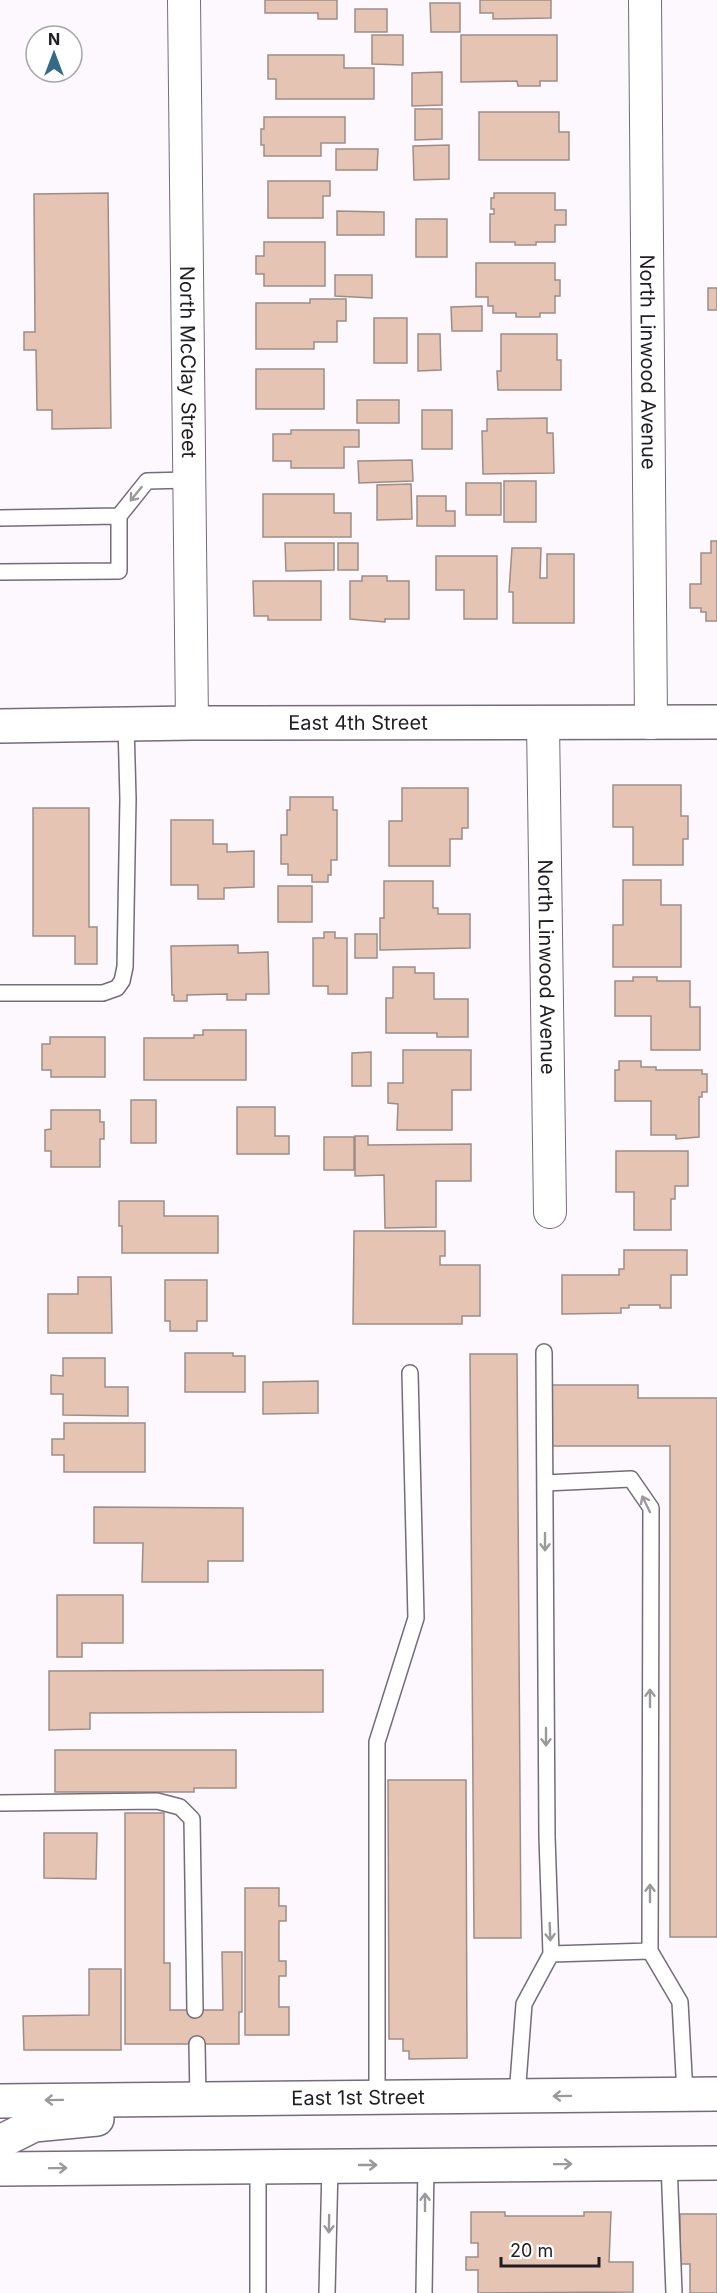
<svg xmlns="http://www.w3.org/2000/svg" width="717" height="2293" font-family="Inter,sans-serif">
<rect width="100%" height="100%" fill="#fcf8fe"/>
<path fill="#e5c4b3" stroke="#9d8d86" stroke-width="1.5" d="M265 0H337V19H318V13H265Z
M480 0H551V18L493 19V13H480Z
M430 3H460V32H431Z
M355 9H387V32H355Z
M372 35H403V65L372 64Z
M461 35H557V81H540V86H518L517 81 461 82Z
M268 55H344V68H374V99H276V79H268Z
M442 72V105L412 106V73Z
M415 109H442V139L415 140Z
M479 112H559V132H569V160H479Z
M264 117H345V143H321V156H264V145H261V129H264Z
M449 145V179L414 180 413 146Z
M336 149H378L377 170H336Z
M268 181H330V196H323V218H268Z
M108 193 111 428 52 429V410H37L36 350H24V332H35L34 194Z
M494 193H555V210H566V225H555V242H536V245H515V242H490V214H494V209H491V198H494Z
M337 211 384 212V235H337Z
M416 219H447V257H416Z
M264 242H325V286H264V274H256V256H264Z
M476 263H555V280H560V296H555V313H540V317H516V313H493V306H488V297H476Z
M335 275H372V298L335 296Z
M708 288H717V310H708Z
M310 299H346V321H337V342H314V349H256V303H310Z
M482 306V331H452L451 307Z
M374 318H407V363H374Z
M418 334H440L441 370 418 371Z
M501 334H557V360H561V390H498L497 371H501Z
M256 369H324V409H256Z
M357 400H399V423H357Z
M422 410H452V449H422Z
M547 418V433H553L554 473 483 474 482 431H487V419Z
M291 430H359V447H344V468H291V461H273V434H291Z
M412 460 413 481 359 483 358 461Z
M504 481H536V522H504Z
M466 483H501V515H466Z
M411 484 412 519 377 520V485Z
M263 494H334V513H351V537H263Z
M417 496H446V511H455V526H417Z
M711 541H717V621H706V612H701V608H690V584H701V553H711Z
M285 543H334V570L286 571Z
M338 543H358V570H338Z
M512 548H541L540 578H547V554H574V623H513V592H509Z
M436 556H497V619H464V590H436Z
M362 576H387V581H409V619H385V622L350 619V581H362Z
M253 581H321V620H268V616H254Z
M613 785H681V816H688V839H683V865H633V827H613Z
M402 788H468V828H462V839H450V866H389V821H402Z
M290 797H333V810H337V860H331V875H328V882H312V875H288V864H281V835H287V810H290Z
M33 808H89V927H97V964H75V936H33Z
M171 820H213V844H227V852L254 851V887L224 888V899H198V885H171Z
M623 880H661V905H681V967H613V925H623Z
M384 881H433V908H438V914H470V948L380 950V918H384Z
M278 886H312V922H278Z
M324 932H335V938H347V994H328V986H313V938H324Z
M355 934H377V958H355Z
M238 945V953L268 952 269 994H246V1000H227V994L187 995V1001H174V995H172L171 946Z
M393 967H415V973H434V999H468V1037H437V1033H386V998H393Z
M633 977H657V981H690V1007H700V1050H651V1016H615V981H633Z
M203 1030H246V1080H144V1038H194V1035H203Z
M50 1037H105V1077H51V1070H42V1044H50Z
M403 1050H471V1090H452V1130H397L398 1104 388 1103V1083H403Z
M371 1052V1086H352V1053Z
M619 1061H641V1067H656V1070H702V1074H707V1092H702V1097H699V1137L676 1139V1135H651V1101H615V1070H619Z
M131 1100H156V1143H131Z
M237 1107H275V1136H289V1154H237Z
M51 1110H100V1122H104V1139H100V1167H51V1151H45V1130L51 1129Z
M355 1136H368V1145L471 1144V1181H436V1227L385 1228 384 1175 355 1176Z
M324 1137H354V1170H324Z
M616 1151H688V1186H675V1199H671V1230H634V1192H616Z
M119 1201H164V1216H218V1253H122V1226H119Z
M354 1231H445V1256H440V1265H480V1316H462V1324H353Z
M624 1250H687V1275H671V1308H660V1305H629V1308H621V1313L562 1314V1275H619V1269H624Z
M78 1277H111L112 1333H48V1294H78Z
M165 1280H207V1321H197V1331H170V1321H165Z
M185 1353H233V1356H245V1392H185Z
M470 1354H517L521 1938H474Z
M63 1358H105V1387H128V1416L63 1415V1394H51V1375L63 1376Z
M318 1381V1413L263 1414V1382Z
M552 1385H638V1398H717V1937H670V1446H552Z
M64 1423H145V1472H64V1455H52V1439H64Z
M94 1507 243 1508V1561H208V1582H142L143 1543H94Z
M57 1595H123V1643H82V1657H57Z
M323 1670V1712L90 1713V1729L49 1730V1671Z
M55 1750H236V1788H194V1792H55Z
M388 1780H466L467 2058 409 2059V2051H403V2039H389Z
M125 1813H164V1963H170V2010H223L222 1952H242V2012H239V2044H125Z
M44 1833H97L96 1879 44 1878Z
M245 1888H279V1906H286V1921H279V1961H286V1976H279V2007H289V2035H245Z
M89 1969H121V2050H24L23 2016 89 2015Z
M471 2212H505V2216H584V2212H611L609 2262H633V2292L478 2293V2270H466V2257H478V2243H471Z
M680 2214H717V2293H690V2264H680Z"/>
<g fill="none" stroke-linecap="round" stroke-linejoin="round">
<g stroke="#756c79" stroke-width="18">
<path id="service" d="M0 518 119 516 147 481 188 480
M0 572 119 571V516
M0 993H103L117 988 122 981 125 967 128 799 126 724
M545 1483 631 1479 651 1508 650 1951 680 2002 685 2094
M0 1803 157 1801 180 1807 192 1819 195 2010
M551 1954 650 1951
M197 2044 198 2099
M517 2096 524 2004 551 1954 547 1837 544 1352
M377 2097V1742L416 1618 410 1373
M669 2163 674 2293
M258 2166V2293
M327 2293 330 2166
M424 2293 426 2165"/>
</g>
<g stroke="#756c79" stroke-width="34">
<g id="minor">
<path id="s1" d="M184 0 192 723"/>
<path id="s2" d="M645 0 651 723"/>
<path id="s3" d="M543 723 550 1212"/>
</g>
</g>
<g stroke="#756c79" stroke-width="36">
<g id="secondary">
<path id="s4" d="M0 726 192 723 717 722"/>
<path id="s5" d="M0 2101 717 2094"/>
<path d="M0 2142 34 2125 97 2119"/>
<path d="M0 2169 717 2163"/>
</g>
</g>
<use href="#service" stroke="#fff" stroke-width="15"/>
<use href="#minor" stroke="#fff" stroke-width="32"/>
<use href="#secondary" stroke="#fff" stroke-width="33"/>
</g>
<defs><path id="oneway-shaft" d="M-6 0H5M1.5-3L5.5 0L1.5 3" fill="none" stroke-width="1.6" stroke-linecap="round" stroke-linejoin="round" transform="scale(1.5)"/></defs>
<g stroke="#9b999c">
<use href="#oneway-shaft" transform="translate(136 494) rotate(129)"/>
<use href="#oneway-shaft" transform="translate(646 1504) rotate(-116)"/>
<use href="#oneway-shaft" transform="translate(545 1542) rotate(90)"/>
<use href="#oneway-shaft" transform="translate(650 1698) rotate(-90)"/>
<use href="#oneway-shaft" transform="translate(546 1737) rotate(90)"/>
<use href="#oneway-shaft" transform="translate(650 1893) rotate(-90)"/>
<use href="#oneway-shaft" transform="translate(550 1932) rotate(88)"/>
<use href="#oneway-shaft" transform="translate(562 2096) rotate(179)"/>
<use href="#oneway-shaft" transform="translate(54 2100) rotate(179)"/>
<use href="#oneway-shaft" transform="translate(563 2164) rotate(-1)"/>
<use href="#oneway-shaft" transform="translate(368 2165)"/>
<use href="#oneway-shaft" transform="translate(58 2168) rotate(-1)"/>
<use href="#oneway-shaft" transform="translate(425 2202) rotate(-90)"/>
<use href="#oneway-shaft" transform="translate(329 2224) rotate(91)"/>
</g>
<g text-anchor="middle" stroke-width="6" stroke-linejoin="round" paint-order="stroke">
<g font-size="20" fill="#201d22" stroke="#fff">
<text dy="7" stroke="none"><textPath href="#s2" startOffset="362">North Linwood Avenue</textPath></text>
<text dy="7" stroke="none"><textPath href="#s1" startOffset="362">North McClay Street</textPath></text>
<text dy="7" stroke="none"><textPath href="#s4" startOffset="358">East 4th Street</textPath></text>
<text dy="7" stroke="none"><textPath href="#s3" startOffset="244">North Linwood Avenue</textPath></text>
<text dy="7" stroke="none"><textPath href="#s5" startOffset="358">East 1st Street</textPath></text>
</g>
</g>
<g transform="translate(54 54)"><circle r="28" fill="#ffffff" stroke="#a6a5a7" stroke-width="1.5"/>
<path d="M0-4.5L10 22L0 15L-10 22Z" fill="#336a85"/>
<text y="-9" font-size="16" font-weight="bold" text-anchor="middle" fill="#201d22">N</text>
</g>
<path d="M501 2257v9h98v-9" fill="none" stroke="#201d22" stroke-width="3"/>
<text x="510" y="2257" font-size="18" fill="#201d22" stroke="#ffffff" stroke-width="4.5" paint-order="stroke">20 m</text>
</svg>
